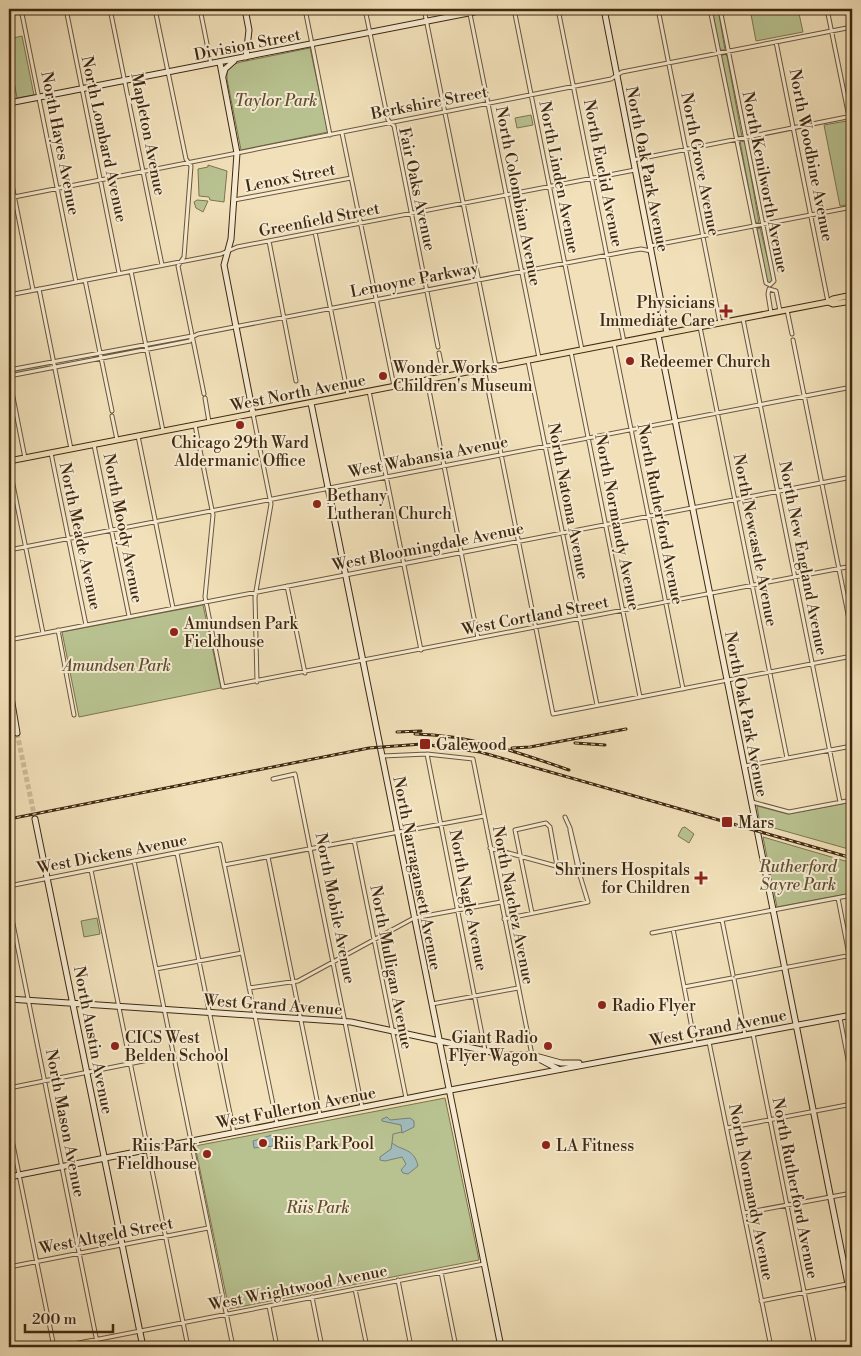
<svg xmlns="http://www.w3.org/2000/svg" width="861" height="1356" font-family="'Libre Bodoni',serif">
<rect width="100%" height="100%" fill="#f1e0b9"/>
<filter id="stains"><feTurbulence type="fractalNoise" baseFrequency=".004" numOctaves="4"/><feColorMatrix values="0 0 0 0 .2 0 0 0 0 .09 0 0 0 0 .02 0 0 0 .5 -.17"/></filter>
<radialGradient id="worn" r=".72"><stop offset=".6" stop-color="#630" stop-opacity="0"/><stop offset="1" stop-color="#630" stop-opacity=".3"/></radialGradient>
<path fill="#b8c290" stroke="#7c7550" d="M712 9H718L725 50H720Z
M750 9H798L803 32 756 41Z
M22 36 34 95 17 98 9 54V39Z
M310 48 328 132 241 150 227 79V71L234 64 241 62Z
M725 54 727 56 742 137 738 136 721 56Z
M531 115 533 125 517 128 515 118Z
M852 120V204L840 206 824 125Z
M740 141 745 142 759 223 755 222Z
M208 165 227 171 224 202 210 200 209 197 199 196 198 169 208 167Z
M197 200 208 201 203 212 196 208 194 202Z
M760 228 773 281 770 284 767 282 757 229Z
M50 364V367L13 374 12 371Z
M203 605 221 688 79 717 62 632Z
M852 802V850L760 824 757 806 788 814Z
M685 827 694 834 689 843 678 836 682 828Z
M763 837 852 863V893L777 907Z
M97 918 100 934 84 937 81 921Z
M445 1098 479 1260 229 1309 195 1146Z"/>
<path fill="#a0babb" stroke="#798077" d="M387 1117 390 1120 410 1118 414 1121V1127L402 1133 401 1125 382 1121V1119Z
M272 1135 274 1146 254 1148 253 1141Z
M392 1143C402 1151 414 1148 418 1166L408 1174 403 1173 401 1170 406 1164 402 1157 385 1161 380 1160V1157L391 1149Z"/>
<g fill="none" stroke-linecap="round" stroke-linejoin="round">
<path stroke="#798077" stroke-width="1" d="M392 1143 393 1134 402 1132"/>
<path stroke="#cdbb97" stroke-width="5" stroke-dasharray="5 2.5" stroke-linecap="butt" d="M17 733 35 819"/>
<g stroke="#6c563a" stroke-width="5">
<path id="street" d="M21 9 76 282
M66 9 119 273
M110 9 162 265
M155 9 186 159 191 166 184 257 178 266 204 394
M200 9 211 64
M305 9 330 135
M365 9 388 120 394 126 438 347
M424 9 496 366
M469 9 539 358
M514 9 582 350
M558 9 624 342
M658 9 720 323
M710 9 766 283 770 285 774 281 720 9
M827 9 849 117
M9 14 35 9
M776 42 828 302
M342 133 394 386
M633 160 852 116
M9 170 33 290
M9 198 611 79 622 72 852 27
M234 200 351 178
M315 232 348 395
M269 241 296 381
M650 246 852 207
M131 271 163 431
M85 280 112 411
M39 289 71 449
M9 295 221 254 237 247 635 170
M787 310 792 334
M771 313 768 294 769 289 776 291 780 311
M743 319 840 802
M700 327 787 758
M793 340 852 634
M614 344 683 689
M571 352 640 697
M439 353 444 377
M528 361 597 705
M484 369 553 714 852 656
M9 370 192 336
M9 376 190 341 192 337 198 334 629 251 641 249 651 251
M9 377 25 458
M427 380 478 638
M369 391 421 650
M205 398 209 422
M253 414 271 504 255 597 257 682
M112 416 117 440
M195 425 213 515 205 597 223 687 852 566
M138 436 173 608
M94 445 129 616
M51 453 86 625
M9 465 43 633
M9 550 852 387
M287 586 305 673
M58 630 74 715
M9 640 852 477
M427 754 485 1050
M383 756 427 754 473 759 532 1055
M745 766 852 746
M273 779 295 774 362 1107
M752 802 789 812 852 800
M565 817 570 828
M570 828 579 866 578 869 570 830Z
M354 840 406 1098
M490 848 578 872
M177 853 234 1133
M268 857 320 1115
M134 861 233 1347
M224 865 484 816
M91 870 188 1347
M9 886 220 844 277 1124
M838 898 852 970
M9 904 98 1347
M532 913 515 830 546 823 550 827 557 866
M504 919 588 902 578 869
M722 920 733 975
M673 929 695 1044
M652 933 852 895
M156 969 242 953
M736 977 852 955
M734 979 745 1035
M684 987 732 978
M249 988 298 981 414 918 501 902
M432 1004 518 988
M840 1018 852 1080
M753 1034 815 1347
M709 1042 771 1347
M9 1088 173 1055
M9 1125 54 1347
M727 1128 852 1104
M744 1213 852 1193
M9 1267 208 1228
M441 1272 456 1347
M398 1280 411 1347
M355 1289 367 1347
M312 1297 322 1347
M761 1301 852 1283
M269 1306 277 1347
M9 1345V1347
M58 1347 484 1264"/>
</g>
<g stroke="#3f2810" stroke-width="7">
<path id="secondary" d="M245 9 249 30 246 57
M604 9 667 333
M220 63 237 153 231 239 224 265 253 414
M223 76 225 69 234 61
M9 103 489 9
M658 335 852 1304
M311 403 501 1347
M9 685 17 733
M35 819 143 1347
M9 999 351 1022 505 1055H532L561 1063H579
M539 1059 558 1069
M9 1177 445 1091 852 1015"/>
</g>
<g stroke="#3f2810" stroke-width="7">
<path id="primary" d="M828 302 833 304 852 301
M9 461 828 302 833 299 852 295"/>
</g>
<use href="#street" stroke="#f6ebd2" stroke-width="3"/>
<use href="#secondary" stroke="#f6ebd2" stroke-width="5"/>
<use href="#primary" stroke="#f1e0b9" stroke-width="5"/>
<g stroke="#3f2810" stroke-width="3">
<path id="rail" d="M397 732 421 731
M415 734C470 735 517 752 569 770
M575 743 605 745
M512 748 530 747 626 729
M9 819 369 748 422 744 480 752 852 858"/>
</g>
<use href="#rail" stroke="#f6ebd2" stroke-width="1" stroke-dasharray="4" stroke-linecap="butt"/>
</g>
<g fill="#8f2418" stroke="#f6ebd2" stroke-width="2">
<path d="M723.5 303.5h5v5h5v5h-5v5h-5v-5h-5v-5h5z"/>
<circle cx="630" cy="361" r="5"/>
<circle cx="383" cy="376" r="5"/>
<circle cx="240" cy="425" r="5"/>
<circle cx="317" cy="504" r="5"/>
<circle cx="174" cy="632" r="5"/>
<rect x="419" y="738" width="12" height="12" rx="2.5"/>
<rect x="721" y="816" width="12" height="12" rx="2.5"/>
<path d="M698.5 870.5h5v5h5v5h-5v5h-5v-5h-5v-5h5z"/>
<circle cx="602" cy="1005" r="5"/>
<circle cx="115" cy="1046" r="5"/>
<circle cx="548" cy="1046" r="5"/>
<circle cx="263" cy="1143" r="5"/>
<circle cx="546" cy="1145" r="5"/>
<circle cx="207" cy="1154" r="5"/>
</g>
<g text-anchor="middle" stroke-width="4" stroke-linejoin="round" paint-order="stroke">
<g font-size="16" fill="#3f2810" stroke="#f6ebd2">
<text transform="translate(247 44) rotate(-11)" y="6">Division Street</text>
<text transform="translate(429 102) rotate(-11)" y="6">Berkshire Street</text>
<text transform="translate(149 134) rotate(79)" y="6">Mapleton Avenue</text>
<text transform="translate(105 139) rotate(78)" y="6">North Lombard Avenue</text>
<text transform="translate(61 143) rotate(79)" y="6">North Hayes Avenue</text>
<text transform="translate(812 155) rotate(79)" y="6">North Woodbine Avenue</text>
<text transform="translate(701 164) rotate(79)" y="6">North Grove Avenue</text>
<text transform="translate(648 169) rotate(79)" y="6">North Oak Park Avenue</text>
<text transform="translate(604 173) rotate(79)" y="6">North Euclid Avenue</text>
<text transform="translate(290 177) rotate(-11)" y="6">Lenox Street</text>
<text transform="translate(560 177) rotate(79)" y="6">North Linden Avenue</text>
<text transform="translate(766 182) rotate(79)" y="6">North Kenilworth Avenue</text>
<text transform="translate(418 189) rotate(78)" y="6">Fair Oaks Avenue</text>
<text transform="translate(519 196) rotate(79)" y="6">North Colombian Avenue</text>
<text transform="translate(319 219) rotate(-11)" y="6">Greenfield Street</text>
<text transform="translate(414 279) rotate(-11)" y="6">Lemoyne Parkway</text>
<text transform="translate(298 392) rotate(-11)" y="6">West North Avenue</text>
<text transform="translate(428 456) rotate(-11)" y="6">West Wabansia Avenue</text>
<text transform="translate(569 501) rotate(79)" y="6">North Natoma Avenue</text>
<text transform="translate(661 514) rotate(79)" y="6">North Rutherford Avenue</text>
<text transform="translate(618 522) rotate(79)" y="6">North Normandy Avenue</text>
<text transform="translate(124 528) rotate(79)" y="6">North Moody Avenue</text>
<text transform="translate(81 536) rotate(78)" y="6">North Meade Avenue</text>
<text transform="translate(756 540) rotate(79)" y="6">North Newcastle Avenue</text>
<text transform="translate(428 546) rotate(-11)" y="6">West Bloomingdale Avenue</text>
<text transform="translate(804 558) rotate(79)" y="6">North New England Avenue</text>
<text transform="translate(535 615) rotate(-11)" y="6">West Cortland Street</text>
<text transform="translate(747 714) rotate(79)" y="6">North Oak Park Avenue</text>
<text transform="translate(112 853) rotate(-11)" y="6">West Dickens Avenue</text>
<text transform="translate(418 873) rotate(79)" y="6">North Narragansett Avenue</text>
<text transform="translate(469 900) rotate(79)" y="6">North Nagle Avenue</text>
<text transform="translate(514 905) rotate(79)" y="6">North Natchez Avenue</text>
<text transform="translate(336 908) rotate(79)" y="6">North Mobile Avenue</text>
<text transform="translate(392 967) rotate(79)" y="6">North Mulligan Avenue</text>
<text transform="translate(273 1004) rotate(4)" y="6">West Grand Avenue</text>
<text transform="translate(718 1027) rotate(-11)" y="6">West Grand Avenue</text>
<text transform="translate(94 1040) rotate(79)" y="6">North Austin Avenue</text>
<text transform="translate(296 1107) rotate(-11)" y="6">West Fullerton Avenue</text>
<text transform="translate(66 1123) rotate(79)" y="6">North Mason Avenue</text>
<text transform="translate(796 1188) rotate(79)" y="6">North Rutherford Avenue</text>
<text transform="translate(752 1192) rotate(79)" y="6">North Normandy Avenue</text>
<text transform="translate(106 1235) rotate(-11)" y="6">West Altgeld Street</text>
<text transform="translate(298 1287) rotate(-11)" y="6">West Wrightwood Avenue</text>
</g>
<g font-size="16" font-style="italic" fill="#5d4e30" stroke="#f6ebd2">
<text x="276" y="106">Taylor Park</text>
<text x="117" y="671">Amundsen Park</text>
<text x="798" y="872">Rutherford<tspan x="798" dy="18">Sayre Park</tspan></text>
<text x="318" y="1213">Riis Park</text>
</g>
<g font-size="16" fill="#3f2810" stroke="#f6ebd2" text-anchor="start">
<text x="715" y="308" text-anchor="end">Physicians<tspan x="715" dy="18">Immediate Care</tspan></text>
<text x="640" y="367">Redeemer Church</text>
<text x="393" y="373">Wonder Works<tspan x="393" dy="18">Children's Museum</tspan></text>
<text x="240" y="448" text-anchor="middle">Chicago 29th Ward<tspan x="240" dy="18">Aldermanic Office</tspan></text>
<text x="327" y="501">Bethany<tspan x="327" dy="18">Lutheran Church</tspan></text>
<text x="184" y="629">Amundsen Park<tspan x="184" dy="18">Fieldhouse</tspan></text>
<text x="436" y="750">Galewood</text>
<text x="738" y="828">Mars</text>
<text x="690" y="875" text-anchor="end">Shriners Hospitals<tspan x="690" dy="18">for Children</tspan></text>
<text x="612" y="1011">Radio Flyer</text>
<text x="125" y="1043">CICS West<tspan x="125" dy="18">Belden School</tspan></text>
<text x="538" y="1043" text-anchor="end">Giant Radio<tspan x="538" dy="18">Flyer Wagon</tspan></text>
<text x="273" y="1149">Riis Park Pool</text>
<text x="197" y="1151" text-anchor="end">Riis Park<tspan x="197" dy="18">Fieldhouse</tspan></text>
<text x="556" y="1151">LA Fitness</text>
</g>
</g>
<rect width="861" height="1356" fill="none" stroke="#f1e0b9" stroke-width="30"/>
<rect x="10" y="10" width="841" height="1336" fill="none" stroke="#3f2810" stroke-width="2.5"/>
<rect x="15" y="15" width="831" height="1326" fill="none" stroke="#3f2810"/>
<path d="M25 1324v8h88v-8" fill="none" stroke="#3f2810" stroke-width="2.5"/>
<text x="32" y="1324" font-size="15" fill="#3f2810" stroke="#f6ebd2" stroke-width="4" paint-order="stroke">200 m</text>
<rect width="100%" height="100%" filter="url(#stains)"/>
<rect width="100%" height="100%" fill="url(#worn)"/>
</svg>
